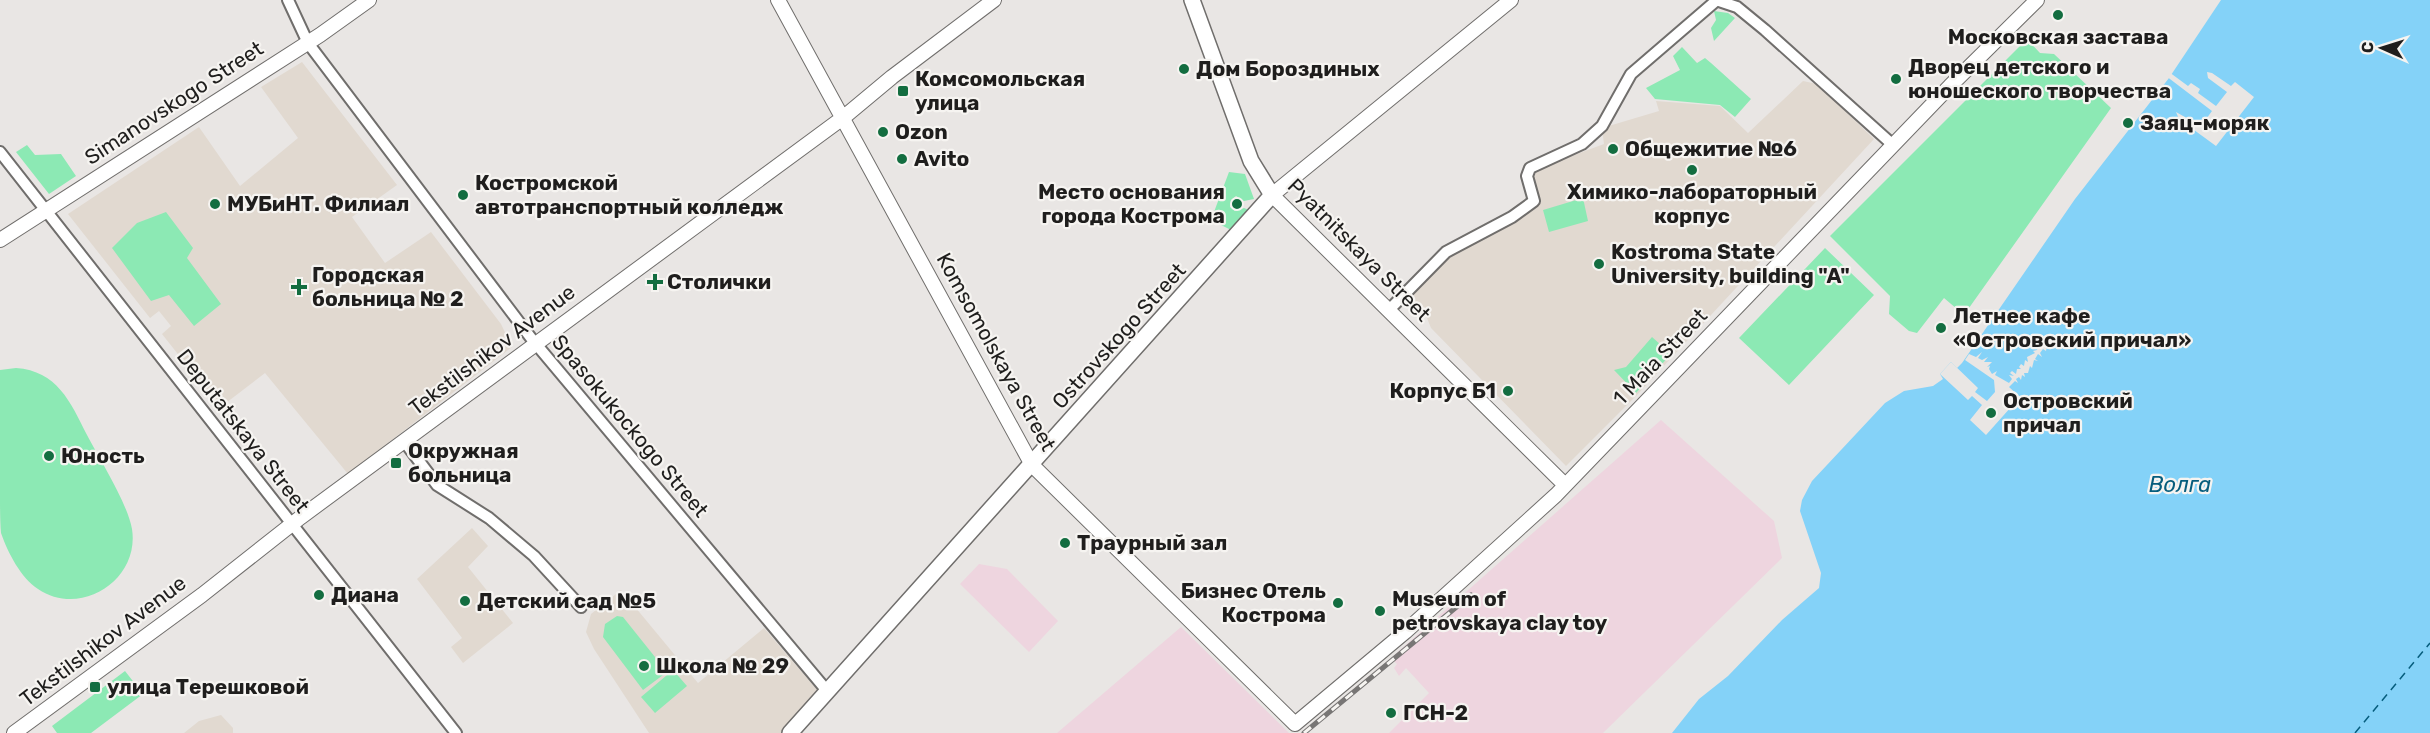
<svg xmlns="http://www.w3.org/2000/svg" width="2430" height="733" font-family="Rubik,sans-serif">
<rect width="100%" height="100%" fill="#e9e6e4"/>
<path fill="#eed5df" d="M1661 420 1774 521 1782 558 1603 733H1389L1429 693 1406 668 1399 676 1394 668 1397 664 1391 658Z
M979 564 1007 569 1058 621 1029 652 960 584Z
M1181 627 1289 733H1057Z"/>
<path fill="#e1d9d0" d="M302 62 397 185 352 217 385 263 431 232 501 324 512 347 348 474 265 373 222 406 215 401 162 334 171 326 159 311 150 318 68 214 199 127 240 186 298 138 261 87Z
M1803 81 1817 84 1874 139 1636 396 1566 466 1431 328 1427 318 1408 300 1453 254 1540 203 1531 171 1604 144 1602 128 1659 111 1656 101 1720 106 1748 133Z
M472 528 488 546 468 567 513 623 463 663 451 647 462 638 417 579Z
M621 590 698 683 764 628 819 692 781 733H649L594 649 586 632 591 614Z
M221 715 233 728V733H184L199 721Z"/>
<path fill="#8ce9b4" d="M1714 11 1728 13 1735 18 1714 41 1711 28 1716 20Z
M2027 39 2040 53 2054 54 2111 108 1964 315 1944 298 1917 333 1909 331 1889 314 1890 296 1830 236Z
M1682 47 1697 63 1705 58 1711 63 1751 99 1735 117 1720 105 1655 99 1646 88 1680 70 1673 56Z
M27 145 35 155 61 154 76 176 49 194 16 152Z
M1229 172 1245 174 1254 199 1244 201 1236 196 1231 200 1230 207 1235 211 1244 208 1249 210 1231 230 1211 220Z
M1583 198 1588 221 1549 232 1543 210Z
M166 212 193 248 187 258 221 304 194 326 169 295 151 301 112 248 137 223Z
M1825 248 1874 295 1789 385 1739 338Z
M1652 337 1671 354 1636 393 1614 370 1626 367Z
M16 368C57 371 70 401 87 435 100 460 127 502 132 529 140 580 81 618 38 589 21 578 8 553 1 533 0 522 0 505 0 493 0 452 0 411 0 370Z
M617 616 623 617 667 672 643 690 603 637 605 624Z
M673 670 687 686 655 713 641 697Z
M125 671 143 694 91 733H57L52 726Z"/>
<path fill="#84d2f8" d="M2221 0H2430V733H1672L1699 699 1728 676 1782 620 1819 588 1821 573 1800 511 1802 500 1812 481 1885 403 1904 391 1933 386 1943 379 1940 374 1951 362 1957 368 1962 363 2075 199 2169 78Z"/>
<path fill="#e9e6e4" d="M2169 72 2188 86 2191 83 2200 89 2198 93 2216 106 2227 92 2208 78 2207 72 2212 73 2231 86 2235 82 2254 97 2216 146 2179 119 2176 112 2201 126 2212 111 2166 76Z
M2044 339 2051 345 2050 347 2047 345 2046 351 2043 349 2040 353 2042 357 2038 354 2035 359 2038 361 2034 360 2032 368 2030 366 2028 373H2024L2025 377 2022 375 2021 380 2019 377 2016 379 2018 383 2015 381 2009 387 2020 397 1986 435 1970 420 1982 405 1972 396 1968 400 1940 374 1951 362 1978 388 1975 392 1987 401 1995 392 1994 380 1965 360 1969 354 1976 357 1982 352 1978 358 1982 360 1988 357 1984 362H1992L1987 367 1990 366 1989 369 1992 374 1997 371 1995 375 2009 383 2012 379 2009 375 2014 376 2010 373 2012 371 2016 374 2017 369H2021L2019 367 2021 364 2024 366 2025 360 2028 362 2027 357 2035 353 2033 351 2037 350 2039 345 2044 343Z"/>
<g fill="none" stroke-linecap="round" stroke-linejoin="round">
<path stroke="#065d7d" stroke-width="1.5" stroke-dasharray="8 6" stroke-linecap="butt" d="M2355 733 2430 643"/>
<g stroke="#706e6c" stroke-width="14">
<path id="minor" d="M288 0 308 43 531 338 828 692
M1716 0 1737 7 1765 30 1893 145
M0 152 456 733
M1389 310 1446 252 1512 217 1534 201 1527 176 1530 168 1582 144 1602 126 1631 74 1717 0
M404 441 437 485 489 518 534 556 581 607"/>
</g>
<g stroke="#706e6c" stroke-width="16">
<path id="tertiary" d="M778 0 1032 465 1295 724 1405 632 1556 495 1950 86 2037 0
M1511 0 1272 195 1565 485
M0 240 320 35 369 0
M14 733 202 595 301 517 844 117 892 77 994 0"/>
</g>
<g stroke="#706e6c" stroke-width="18">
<path id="secondary" d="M790 733 1272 195 1251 161 1192 0"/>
</g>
<use href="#minor" stroke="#fff" stroke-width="10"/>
<use href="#tertiary" stroke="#fff" stroke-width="14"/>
<use href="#secondary" stroke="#fff" stroke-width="15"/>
<g stroke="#787675" stroke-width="5">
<path id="rail" d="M1304 733 1471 595"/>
</g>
<use href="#rail" stroke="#f6f4f1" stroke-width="3" stroke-dasharray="9" stroke-linecap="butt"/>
</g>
<g fill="#136d40" stroke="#f6f4f1" stroke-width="2">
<circle cx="2058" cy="15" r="6"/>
<circle cx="1184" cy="69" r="6"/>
<circle cx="1896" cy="79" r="6"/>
<rect x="897" y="85" width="12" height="12" rx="3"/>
<circle cx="2128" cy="123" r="6"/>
<circle cx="883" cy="132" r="6"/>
<circle cx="1613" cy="149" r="6"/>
<circle cx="902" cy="159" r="6"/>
<circle cx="1692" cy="170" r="6"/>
<circle cx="463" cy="195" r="6"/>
<circle cx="215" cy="204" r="6"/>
<circle cx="1237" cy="204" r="6"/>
<circle cx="1599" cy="264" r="6"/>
<path d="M652 273h6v6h6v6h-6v6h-6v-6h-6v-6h6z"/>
<path d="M296 278h6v6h6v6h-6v6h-6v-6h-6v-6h6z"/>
<circle cx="1941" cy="328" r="6"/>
<circle cx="1508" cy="391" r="6"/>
<circle cx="1991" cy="413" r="6"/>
<circle cx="49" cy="456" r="6"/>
<rect x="390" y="457" width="12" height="12" rx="3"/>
<circle cx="1065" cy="543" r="6"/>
<circle cx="319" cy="595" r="6"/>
<circle cx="465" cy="601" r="6"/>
<circle cx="1338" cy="603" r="6"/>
<circle cx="1380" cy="611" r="6"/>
<circle cx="644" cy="666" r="6"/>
<rect x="89" y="681" width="12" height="12" rx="3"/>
<circle cx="1391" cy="713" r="6"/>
</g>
<g text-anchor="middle" stroke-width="4.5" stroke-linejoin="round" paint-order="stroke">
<g font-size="21" font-weight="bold" fill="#1f1e1d" stroke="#f6f4f1" text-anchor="start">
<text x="2058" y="44" text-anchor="middle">Московская застава</text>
<text x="1908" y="74">Дворец детского и<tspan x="1908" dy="24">юношеского творчества</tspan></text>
<text x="1196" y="76">Дом Бороздиных</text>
<text x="915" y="86">Комсомольская<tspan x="915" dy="24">улица</tspan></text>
<text x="2140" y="130">Заяц-моряк</text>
<text x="895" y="139">Ozon</text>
<text x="1625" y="156">Общежитие №6</text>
<text x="914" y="166">Avito</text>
<text x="475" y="190">Костромской<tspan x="475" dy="24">автотранспортный колледж</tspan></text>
<text x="1225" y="199" text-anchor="end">Место основания<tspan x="1225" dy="24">города Кострома</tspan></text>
<text x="1692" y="199" text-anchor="middle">Химико-лабораторный<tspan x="1692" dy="24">корпус</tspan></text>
<text x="227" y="211">МУБиНТ. Филиал</text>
<text x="1611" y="259">Kostroma State<tspan x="1611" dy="24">University, building "A"</tspan></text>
<text x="312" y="282">Городская<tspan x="312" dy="24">больница № 2</tspan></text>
<text x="667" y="289">Столички</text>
<text x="1953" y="323">Летнее кафе<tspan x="1953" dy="24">«Островский причал»</tspan></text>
<text x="1496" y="398" text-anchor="end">Корпус Б1</text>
<text x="2003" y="408">Островский<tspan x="2003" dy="24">причал</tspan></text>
<text x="408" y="458">Окружная<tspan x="408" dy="24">больница</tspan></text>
<text x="61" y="463">Юность</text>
<text x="1077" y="550">Траурный зал</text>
<text x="1326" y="598" text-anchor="end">Бизнес Отель<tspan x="1326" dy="24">Кострома</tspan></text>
<text x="331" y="602">Диана</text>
<text x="1392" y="606">Museum of<tspan x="1392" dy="24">petrovskaya clay toy</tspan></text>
<text x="477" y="608">Детский сад №5</text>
<text x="656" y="673">Школа № 29</text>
<text x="107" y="694">улица Терешковой</text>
<text x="1403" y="720">ГСН-2</text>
</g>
<g font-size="21" fill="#1f1e1d" stroke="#f6f4f1">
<text transform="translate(174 103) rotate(-33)" y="7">Simanovskogo Street</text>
<text transform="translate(1359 250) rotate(45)" y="7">Pyatnitskaya Street</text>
<text transform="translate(1119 336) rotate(-48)" y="7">Ostrovskogo Street</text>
<text transform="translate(492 350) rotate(-37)" y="7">Tekstilshikov Avenue</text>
<text transform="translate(996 352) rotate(61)" y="7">Komsomolskaya Street</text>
<text transform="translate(1660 357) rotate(-46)" y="7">1 Maia Street</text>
<text transform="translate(630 426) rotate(50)" y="7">Spasokukoсkogo Street</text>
<text transform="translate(243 431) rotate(52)" y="7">Deputatskaya Street</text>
<text transform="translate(103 641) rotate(-37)" y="7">Tekstilshikov Avenue</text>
</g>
<g font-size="22" font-style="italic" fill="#065d7d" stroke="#f6f4f1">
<text x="2180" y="492">Волга</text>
</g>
</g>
<g transform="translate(2382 48) rotate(273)" stroke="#f6f4f1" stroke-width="4.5" paint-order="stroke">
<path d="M0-4.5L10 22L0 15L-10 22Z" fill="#1f1e1d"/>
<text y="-9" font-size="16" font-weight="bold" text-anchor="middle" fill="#1f1e1d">С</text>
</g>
</svg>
